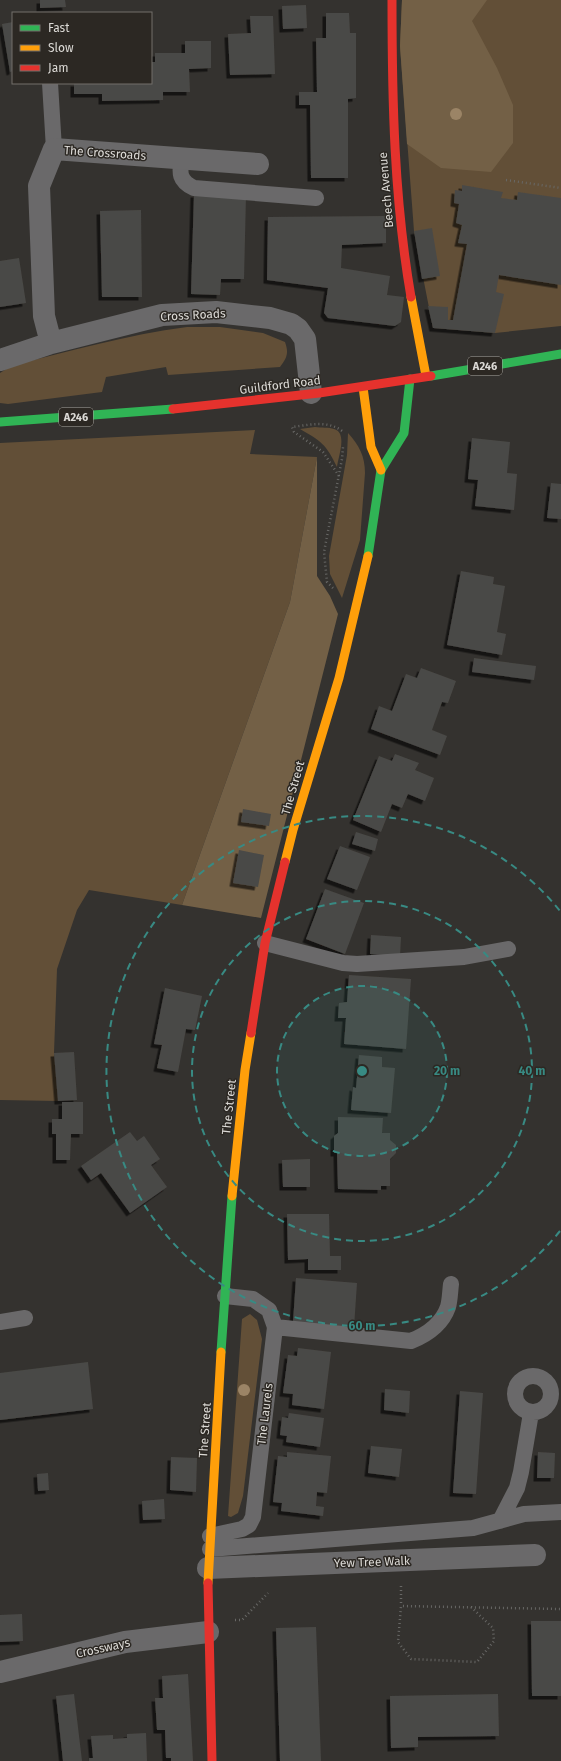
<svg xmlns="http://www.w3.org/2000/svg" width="561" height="1761" font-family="'Fira Sans',sans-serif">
<defs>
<filter id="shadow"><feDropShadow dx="-3.5" dy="3.5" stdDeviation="0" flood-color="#0009"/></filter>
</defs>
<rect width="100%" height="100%" fill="#34322f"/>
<path fill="#624f37" d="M402 0H561V326L495 333 433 328 414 231 400 46Z
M187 327H220L263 333 285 342C289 353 287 358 280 367L168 375 166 367 106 377 102 392 8 404 0 403V373L11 366C69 351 127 335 187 327Z
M315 427C321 428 329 427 334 429 348 433 338 457 337 467 326 444 321 441 300 429Z
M255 430 250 454 317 457 290 602 182 905 89 890 77 910 57 969 54 1053 58 1101 0 1100V443Z
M348 433C359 445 365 456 365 473L360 540 342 598 330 574 329 556 347 455Z
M250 1314 257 1320 262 1339 243 1496 238 1513 231 1517 228 1516 242 1319Z"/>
<path fill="#736046" d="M402 0H487L472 21 497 68 513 105V143L491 172 441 168 407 144 400 46Z
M317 457V576L330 596 338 614 261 918 182 905 290 602Z"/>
<path fill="#4a4946" filter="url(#shadow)" d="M40 0H65L66 7 40 8Z
M306 5 307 28 283 29 282 6Z
M326 13H349L350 33H356V98L348 99V178H311L310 105H299V92H317L316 38H326Z
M250 16H273L275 74 230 75 228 34 251 33Z
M13 22V71L10 72 2 24Z
M185 41H211V68L189 69 190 92H163V100L102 101V94H74V83H151V62H155V53H185Z
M462 185 503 192 501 198 517 200 518 192 561 198V285L499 275 496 292 504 294 495 333 433 328 428 306 448 307V320H453L467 244 458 243 462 225 456 223 459 204 454 203 455 190 462 191Z
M194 194 246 195 244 279H221L220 295 191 294Z
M141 210 142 297H102L100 211Z
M386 216V243L342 245 341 268 390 276 387 295 404 297 401 322 395 326 328 318 324 313 328 288 267 280 268 217Z
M432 228 440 276 422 279 414 231Z
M19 258 26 303 0 307V261Z
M472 438 510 442 507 473 517 474 514 510 475 506 478 480 468 479Z
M551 483 561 484V519L547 518Z
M461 571 494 577 493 584 505 586 497 632 506 634 502 655 447 645Z
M474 658 536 666 534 680 472 672Z
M421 668 456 681 448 703 442 702 432 730 447 736 440 755 371 729 379 706 392 711 406 674 417 678Z
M395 754 419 763 415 770 434 778 425 801 408 794 402 808 392 804 381 832 353 820 379 756 392 761Z
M243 809 271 814 269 826 241 822Z
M356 832 378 839 375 851 352 844Z
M340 846 370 857 357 890 327 879Z
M239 850 264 855 258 887 233 883Z
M325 889 364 903 345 954 306 939Z
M371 935 401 937 400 956 370 954Z
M349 975 411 979 406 1049 344 1044 346 1018H338L339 1003 347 1002Z
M165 988 202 996 195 1030 186 1029 178 1072 157 1068 162 1045 154 1044Z
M74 1052 77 1100 58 1101 54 1053Z
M359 1055 382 1057V1067L395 1068 391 1113 351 1110 353 1087 356 1088Z
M62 1102H83V1134H71L70 1160H56V1134H52V1119H62Z
M338 1117 383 1118 382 1133H390V1140L396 1145V1153L390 1159V1186H381V1190L338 1189 337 1153H334V1136L338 1133Z
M130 1132 137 1141 144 1136 160 1159 151 1165 167 1187 130 1213 101 1173 91 1180 81 1166Z
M310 1159V1187H283L282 1160Z
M287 1214H329L330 1256H341V1270H308V1259L288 1260Z
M296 1278 357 1283 354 1327 293 1322Z
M298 1348 331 1352 324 1409 292 1405 293 1394 283 1393 288 1355 297 1356Z
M88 1362 93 1409 0 1420V1373Z
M385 1389 410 1391 409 1413 384 1410Z
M460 1391 483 1393 476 1494 453 1493Z
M289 1413 324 1418 320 1447 286 1442 287 1436 280 1435 282 1417 288 1418Z
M371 1446 402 1449 399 1477 368 1473Z
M287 1452 331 1456 327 1493 317 1492 316 1506 324 1507 323 1516 281 1511 282 1503 273 1502 278 1456 287 1457Z
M538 1452 555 1453 554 1478H537Z
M171 1457 197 1458 196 1492 170 1490Z
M48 1473 49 1490 38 1491 37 1474Z
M164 1499 165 1519 143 1520 142 1501Z
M22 1614 23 1641 0 1642V1615Z
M531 1621H561V1696H532Z
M316 1627 321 1761H280L276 1628Z
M188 1674 193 1761H171V1758H166L165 1730H157L155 1698H163L162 1676Z
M74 1694 82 1761H63L56 1696Z
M498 1694 499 1736 418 1737V1747L391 1748 390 1696Z
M146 1733 147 1761H89V1758H93L91 1736 113 1735V1739L127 1738V1734Z"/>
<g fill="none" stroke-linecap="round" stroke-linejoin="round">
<path stroke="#686866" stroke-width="2.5" stroke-dasharray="1 3" stroke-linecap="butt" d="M506 180 561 188
M339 476 323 452 294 432 292 427C308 425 328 420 342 431
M333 588 327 582 324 552 342 459 343 447
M401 1586V1606
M471 1607 493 1628 494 1641 477 1662 411 1659 398 1642 401 1606 561 1609
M235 1620H242L268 1593"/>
<path stroke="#6a696a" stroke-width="16" d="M50 83 54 149
M182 158C179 173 179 181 194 188L316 198
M265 943 343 963 357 964 464 957 508 949
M0 1322 25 1318
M275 1327 411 1341C426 1335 442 1324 448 1307 450 1300 450 1292 451 1284
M515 1394a18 18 0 1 1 36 0a18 18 0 1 1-36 0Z
M500 1521 517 1488 521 1472 531 1413
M210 1536 242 1529 249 1525 253 1517 275 1327 269 1310 253 1299 225 1296
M210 1549 473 1528 524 1514 561 1512"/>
<path stroke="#6a696a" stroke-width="22" d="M51 343 44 316 39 186 54 149 258 164
M0 360 51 343 162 315 216 312 270 318 291 324 298 329 305 339 311 393
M208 1568 535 1555
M0 1672 125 1642 208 1632"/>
<path stroke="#30b455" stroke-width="9" d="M431 376 561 354
M0 422 173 409
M368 556 381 470 404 433 410 379
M221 1352 232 1196"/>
<path stroke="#ff9f0a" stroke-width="9" d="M411 297 426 376
M363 387 371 447 381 470
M285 862 293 830 339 678 368 556
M232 1196 245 1070 251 1033
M208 1583 221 1352"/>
<path stroke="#e5322d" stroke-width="9" d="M392 0C392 100 394 199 411 297
M173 409 319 393 431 376
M251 1033 265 943 285 862
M208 1583 212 1761"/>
</g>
<g fill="#9b8466">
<circle cx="456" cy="114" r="6"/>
<circle cx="244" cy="1390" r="6"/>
</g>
<circle cx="362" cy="1071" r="85" fill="#388a83" fill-opacity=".12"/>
<g fill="none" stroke="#388a83" stroke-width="2" stroke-dasharray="7 5">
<circle cx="362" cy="1071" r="85"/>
<circle cx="362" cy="1071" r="170"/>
<path d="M560 1231A255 255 0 1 1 560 911"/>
</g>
<g text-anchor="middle" stroke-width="3" stroke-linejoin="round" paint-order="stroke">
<g fill="#2c2823" stroke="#a7a5a0" stroke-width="1">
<rect x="468" y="357" width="34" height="18" rx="3"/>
<rect x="59" y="408" width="34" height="18" rx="3"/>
</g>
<g font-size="11" font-weight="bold" fill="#dcdad6">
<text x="485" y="370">A246</text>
<text x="76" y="421">A246</text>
</g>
<g font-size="12" fill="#dcdad6" stroke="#2c2823">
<text transform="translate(105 153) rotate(4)" y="4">The Crossroads</text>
<text transform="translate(386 190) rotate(-95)" y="4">Beech Avenue</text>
<text transform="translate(193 315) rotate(-3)" y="4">Cross Roads</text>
<text transform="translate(280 385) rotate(-7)" y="4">Guildford Road</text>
<text transform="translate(293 788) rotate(-74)" y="4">The Street</text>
<text transform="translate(229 1107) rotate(-84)" y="4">The Street</text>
<text transform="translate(265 1414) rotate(-83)" y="4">The Laurels</text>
<text transform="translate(205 1430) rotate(-86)" y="4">The Street</text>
<text transform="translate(372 1562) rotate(-2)" y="4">Yew Tree Walk</text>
<text transform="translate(103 1648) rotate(-12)" y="4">Crossways</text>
</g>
</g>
<circle cx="362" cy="1071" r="6" fill="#388a83" stroke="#2c2823" stroke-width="2"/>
<g font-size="12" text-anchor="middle" font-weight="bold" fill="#388a83" stroke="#2c2823" stroke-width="3" stroke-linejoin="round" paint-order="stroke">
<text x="447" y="1075">20 m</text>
<text x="532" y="1075">40 m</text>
<text x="362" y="1330">60 m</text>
</g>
<rect x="12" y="12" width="140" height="72" fill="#2c2823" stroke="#726f6b"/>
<rect x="20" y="25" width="20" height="6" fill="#30b455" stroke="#726f6b"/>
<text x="48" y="32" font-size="12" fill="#dcdad6">Fast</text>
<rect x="20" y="45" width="20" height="6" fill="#ff9f0a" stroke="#726f6b"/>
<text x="48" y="52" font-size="12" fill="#dcdad6">Slow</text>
<rect x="20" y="65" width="20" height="6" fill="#e5322d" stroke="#726f6b"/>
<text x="48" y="72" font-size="12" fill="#dcdad6">Jam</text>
</svg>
